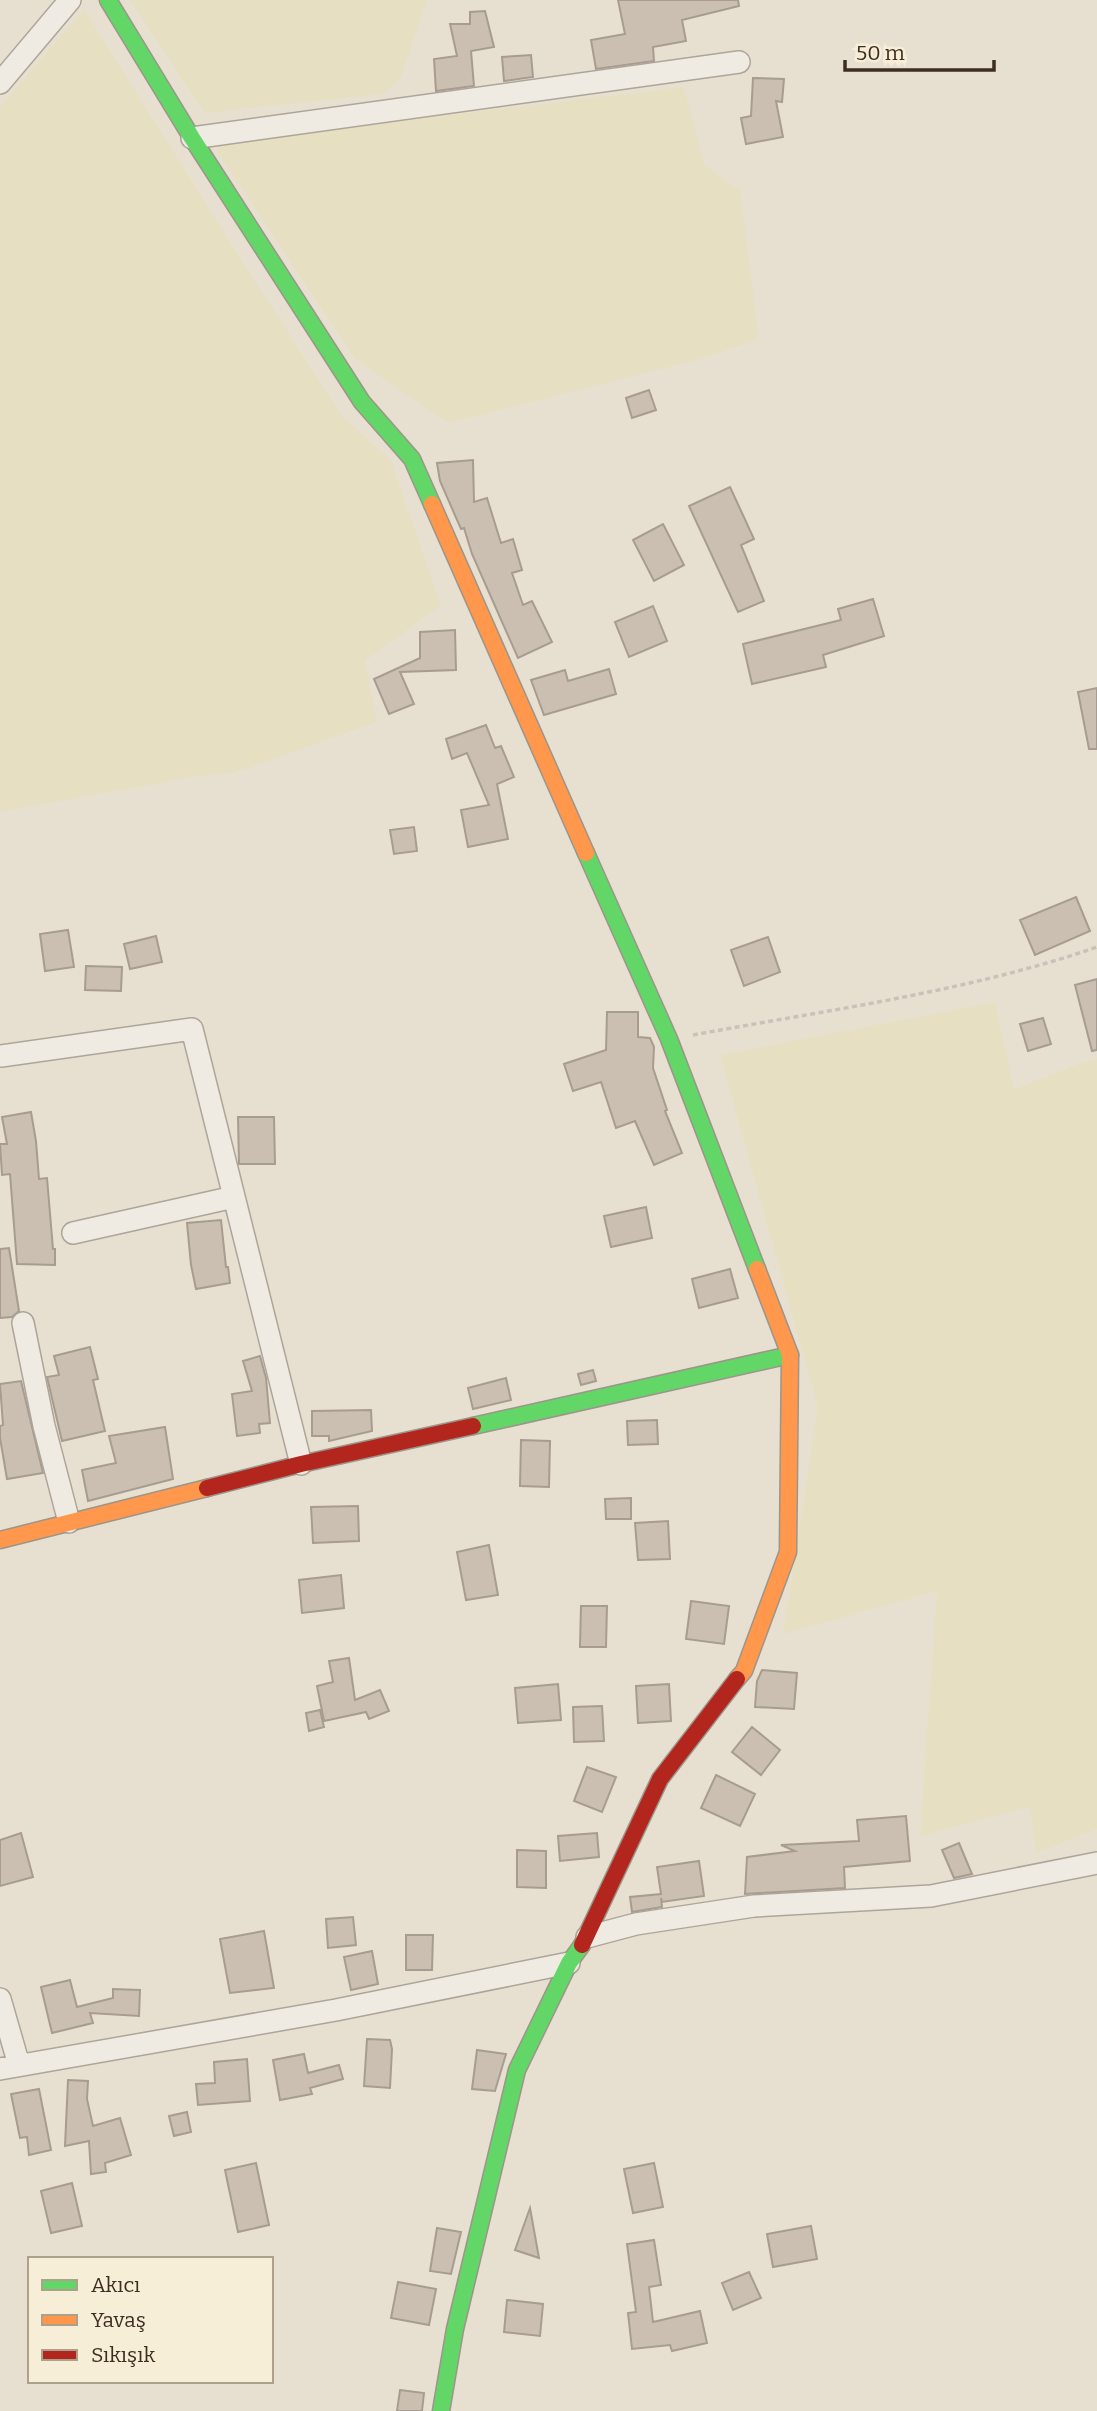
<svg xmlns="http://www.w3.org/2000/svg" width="1097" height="2411" font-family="Bitter,serif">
<rect width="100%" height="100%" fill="#e7e0d1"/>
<path fill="#e6dfc2" d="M130 0H425L426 4 400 79 382 94 204 113Z
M84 9 239 256 342 416 391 461 441 605 365 661 377 722 234 773 199 776 0 812V107Z
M684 87 704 165 740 190 758 332 756 340 708 357 449 423 355 359 217 151 218 143Z
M995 1002 1014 1089 1097 1057V1829L1036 1853 1030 1807 920 1836 937 1591 783 1634 818 1407 720 1055Z"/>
<path fill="#cbbfb2" stroke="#a89c90" stroke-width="2" d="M618 0H738L739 6 682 20 686 41 653 47 654 61 596 69 591 40 625 34Z
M485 11 494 47 471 51 474 86 436 91 434 59 457 56 450 24H470V12Z
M531 55 533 77 504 81 502 57Z
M753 78 784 79 782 102 776 101 783 137 746 144 741 118 751 116Z
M649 390 656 410 632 418 626 398Z
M473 460 474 502 487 498 501 543 513 539 522 570 512 573 523 605 532 601 552 642 518 658 472 554 464 528 461 529 440 481 437 463Z
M730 487 754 539 741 545 764 601 738 612 689 506Z
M663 524 684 565 654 581 633 540Z
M873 599 884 636 823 655 826 667 752 684 743 644 841 620 838 609Z
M653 606 667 641 629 657 615 622Z
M455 630 456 670 400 672 414 704 389 714 374 679 420 658V632Z
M609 669 616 694 544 715 531 680 565 670 568 681Z
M1097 688V749H1089L1078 692Z
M486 725 495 748 501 746 514 777 497 784 508 839 468 847 461 810 489 805 467 753 452 759 446 739Z
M414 827 417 851 394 854 390 830Z
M1076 897 1090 931 1035 955 1020 920Z
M68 930 74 967 45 971 40 934Z
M156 936 162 962 130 969 124 944Z
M768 937 780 972 744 986 731 950Z
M86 966 122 967 121 991 85 990Z
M1097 979V1050L1092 1051 1075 985Z
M607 1012H638V1037L650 1038 654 1047 653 1068 667 1110 665 1111 682 1153 654 1165 635 1121 616 1128 601 1082 573 1091 564 1064 606 1050Z
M1043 1018 1051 1044 1028 1051 1020 1024Z
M31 1112 36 1141 39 1179 47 1178 53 1249H55V1265L17 1264 10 1174 2 1175 0 1144H7L2 1117Z
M238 1117H274L275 1164H239Z
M646 1207 652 1238 611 1247 604 1216Z
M221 1220 226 1267H228L230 1283 196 1289 191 1265 187 1223Z
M9 1248 19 1311 12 1317 0 1318V1249Z
M730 1269 738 1298 699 1308 692 1279Z
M90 1347 98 1379 93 1380 105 1431 62 1441 47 1377 59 1375 54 1356Z
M260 1356 266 1378 270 1423 259 1424 260 1433 237 1436 232 1394 252 1391 243 1361Z
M593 1370 596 1381 581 1385 578 1374Z
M506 1378 511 1400 473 1409 468 1388Z
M21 1381 43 1473 7 1479 0 1438V1426L3 1425 0 1384Z
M371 1410 372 1431 329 1441V1436H312V1411Z
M657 1420 658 1444 628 1445 627 1421Z
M165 1427 173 1479 88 1501 82 1470 116 1463 109 1436Z
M521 1440 550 1441 549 1487 520 1486Z
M631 1498V1519H606L605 1499Z
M358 1506 359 1541 313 1543 311 1507Z
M668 1521 670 1559 638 1560 635 1523Z
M489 1545 498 1595 466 1600 457 1552Z
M341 1575 344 1608 302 1613 299 1580Z
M691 1601 729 1606 724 1644 686 1639Z
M581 1606H607L606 1647H580Z
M349 1658 355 1700 380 1690 389 1711 369 1719 366 1712 324 1721 317 1686 333 1682 329 1661Z
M762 1670 797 1673 794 1709 755 1707 757 1681Z
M558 1684 561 1720 518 1723 515 1688Z
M669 1684 671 1721 638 1723 636 1686Z
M602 1706 604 1741 574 1742 573 1707Z
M320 1710 324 1727 309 1731 306 1713Z
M752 1727 780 1750 761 1775 732 1752Z
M587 1767 616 1777 602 1812 574 1801Z
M716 1775 755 1794 740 1826 701 1808Z
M906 1816 910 1861 844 1867 845 1888 745 1894 747 1857 795 1851 781 1845 859 1841 857 1820Z
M21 1833 33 1877 0 1886V1840Z
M597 1833 599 1857 560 1861 558 1836Z
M959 1843 972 1874 954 1878 942 1850Z
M517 1850 546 1851V1888L517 1887Z
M699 1861 704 1896 662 1902 661 1898 662 1907 632 1912 630 1897 661 1894 657 1867Z
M353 1917 356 1945 328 1948 326 1919Z
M264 1931 274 1988 230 1993 220 1939Z
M406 1935H433L432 1970H406Z
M372 1951 378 1984 351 1990 344 1957Z
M70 1980 77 2007 113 1998V1989L140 1990 139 2016 90 2013 93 2023 52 2033 41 1987Z
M367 2039 390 2040 392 2049 390 2088 364 2086Z
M477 2050 506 2054 495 2091 472 2089Z
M304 2054 308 2073 339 2065 343 2079 310 2088 312 2094 280 2100 273 2060Z
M247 2059 250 2101 198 2105 196 2084 215 2083 214 2062Z
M68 2080 88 2081 87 2099 93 2126 120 2118 131 2155 105 2163 106 2172 91 2174 89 2141 65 2146Z
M39 2089 51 2150 29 2155 27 2137 20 2138 11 2094Z
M187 2112 191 2132 174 2136 169 2116Z
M256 2163 269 2225 238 2232 225 2170Z
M654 2163 663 2207 633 2213 624 2169Z
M72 2183 82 2226 51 2233 41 2191Z
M530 2208 539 2258 515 2250Z
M811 2226 817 2259 773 2267 767 2234Z
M437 2228 461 2232 451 2274 430 2271Z
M654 2240 661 2285 649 2287 653 2322 700 2311 707 2343 672 2351 670 2345 632 2349 628 2313 636 2312 627 2244Z
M749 2272 761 2298 733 2310 722 2283Z
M398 2282 436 2289 429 2325 391 2318Z
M507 2300 543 2304 540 2336 504 2332Z
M400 2390 424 2393 422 2411H397Z"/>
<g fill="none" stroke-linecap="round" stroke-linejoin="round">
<g stroke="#ada599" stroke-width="24">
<path id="street" d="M0 83 70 0
M192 138 739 62
M1 1056 192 1029 301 1464
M73 1233 234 1197
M23 1323 44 1426 69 1522
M587 1937 636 1924 754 1906 931 1896 1097 1863
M0 1999 19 2065
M0 2069 336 2010 569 1963"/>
</g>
<g stroke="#9c958a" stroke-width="19">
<path id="fast" d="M108 0 192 138 362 402 412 459 432 504
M586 853 669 1039 757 1269
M473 1426 790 1355
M441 2411 455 2329 517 2070 569 1963 582 1945"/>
</g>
<g stroke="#9c958a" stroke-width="19">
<path id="slow" d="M432 504 586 853
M0 1540 207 1488
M737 1679 744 1671 788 1552 790 1355 757 1269"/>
</g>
<g stroke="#9c958a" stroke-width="19">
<path id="jam" d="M207 1488 301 1464 473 1426
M582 1945 660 1779 737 1679"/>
</g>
<path stroke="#c8c2b9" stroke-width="3.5" stroke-dasharray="5 3.5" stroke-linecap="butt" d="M693 1035C827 1010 967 992 1097 947"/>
<use href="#street" stroke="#efebe3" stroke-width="21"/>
<use href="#fast" stroke="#63d668" stroke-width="16"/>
<use href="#slow" stroke="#ff974d" stroke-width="16"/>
<use href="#jam" stroke="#b3261e" stroke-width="16"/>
</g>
<rect x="28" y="2257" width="245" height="126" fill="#f7eed8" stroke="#ada18e" stroke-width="2"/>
<rect x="42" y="2280" width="35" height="10" fill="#63d668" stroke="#ada18e" stroke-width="2"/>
<text x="91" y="2292" font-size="21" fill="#3d2e20">Akıcı</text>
<rect x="42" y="2315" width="35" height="10" fill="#ff974d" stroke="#ada18e" stroke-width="2"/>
<text x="91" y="2327" font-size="21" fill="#3d2e20">Yavaş</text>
<rect x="42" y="2350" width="35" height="10" fill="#b3261e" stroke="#ada18e" stroke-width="2"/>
<text x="91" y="2362" font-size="21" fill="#3d2e20">Sıkışık</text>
<path d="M845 60v10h149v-10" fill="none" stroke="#3d2e20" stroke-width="3.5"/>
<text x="856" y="60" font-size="21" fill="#3d2e20" stroke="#f7eed8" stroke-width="5" paint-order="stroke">50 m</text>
</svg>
